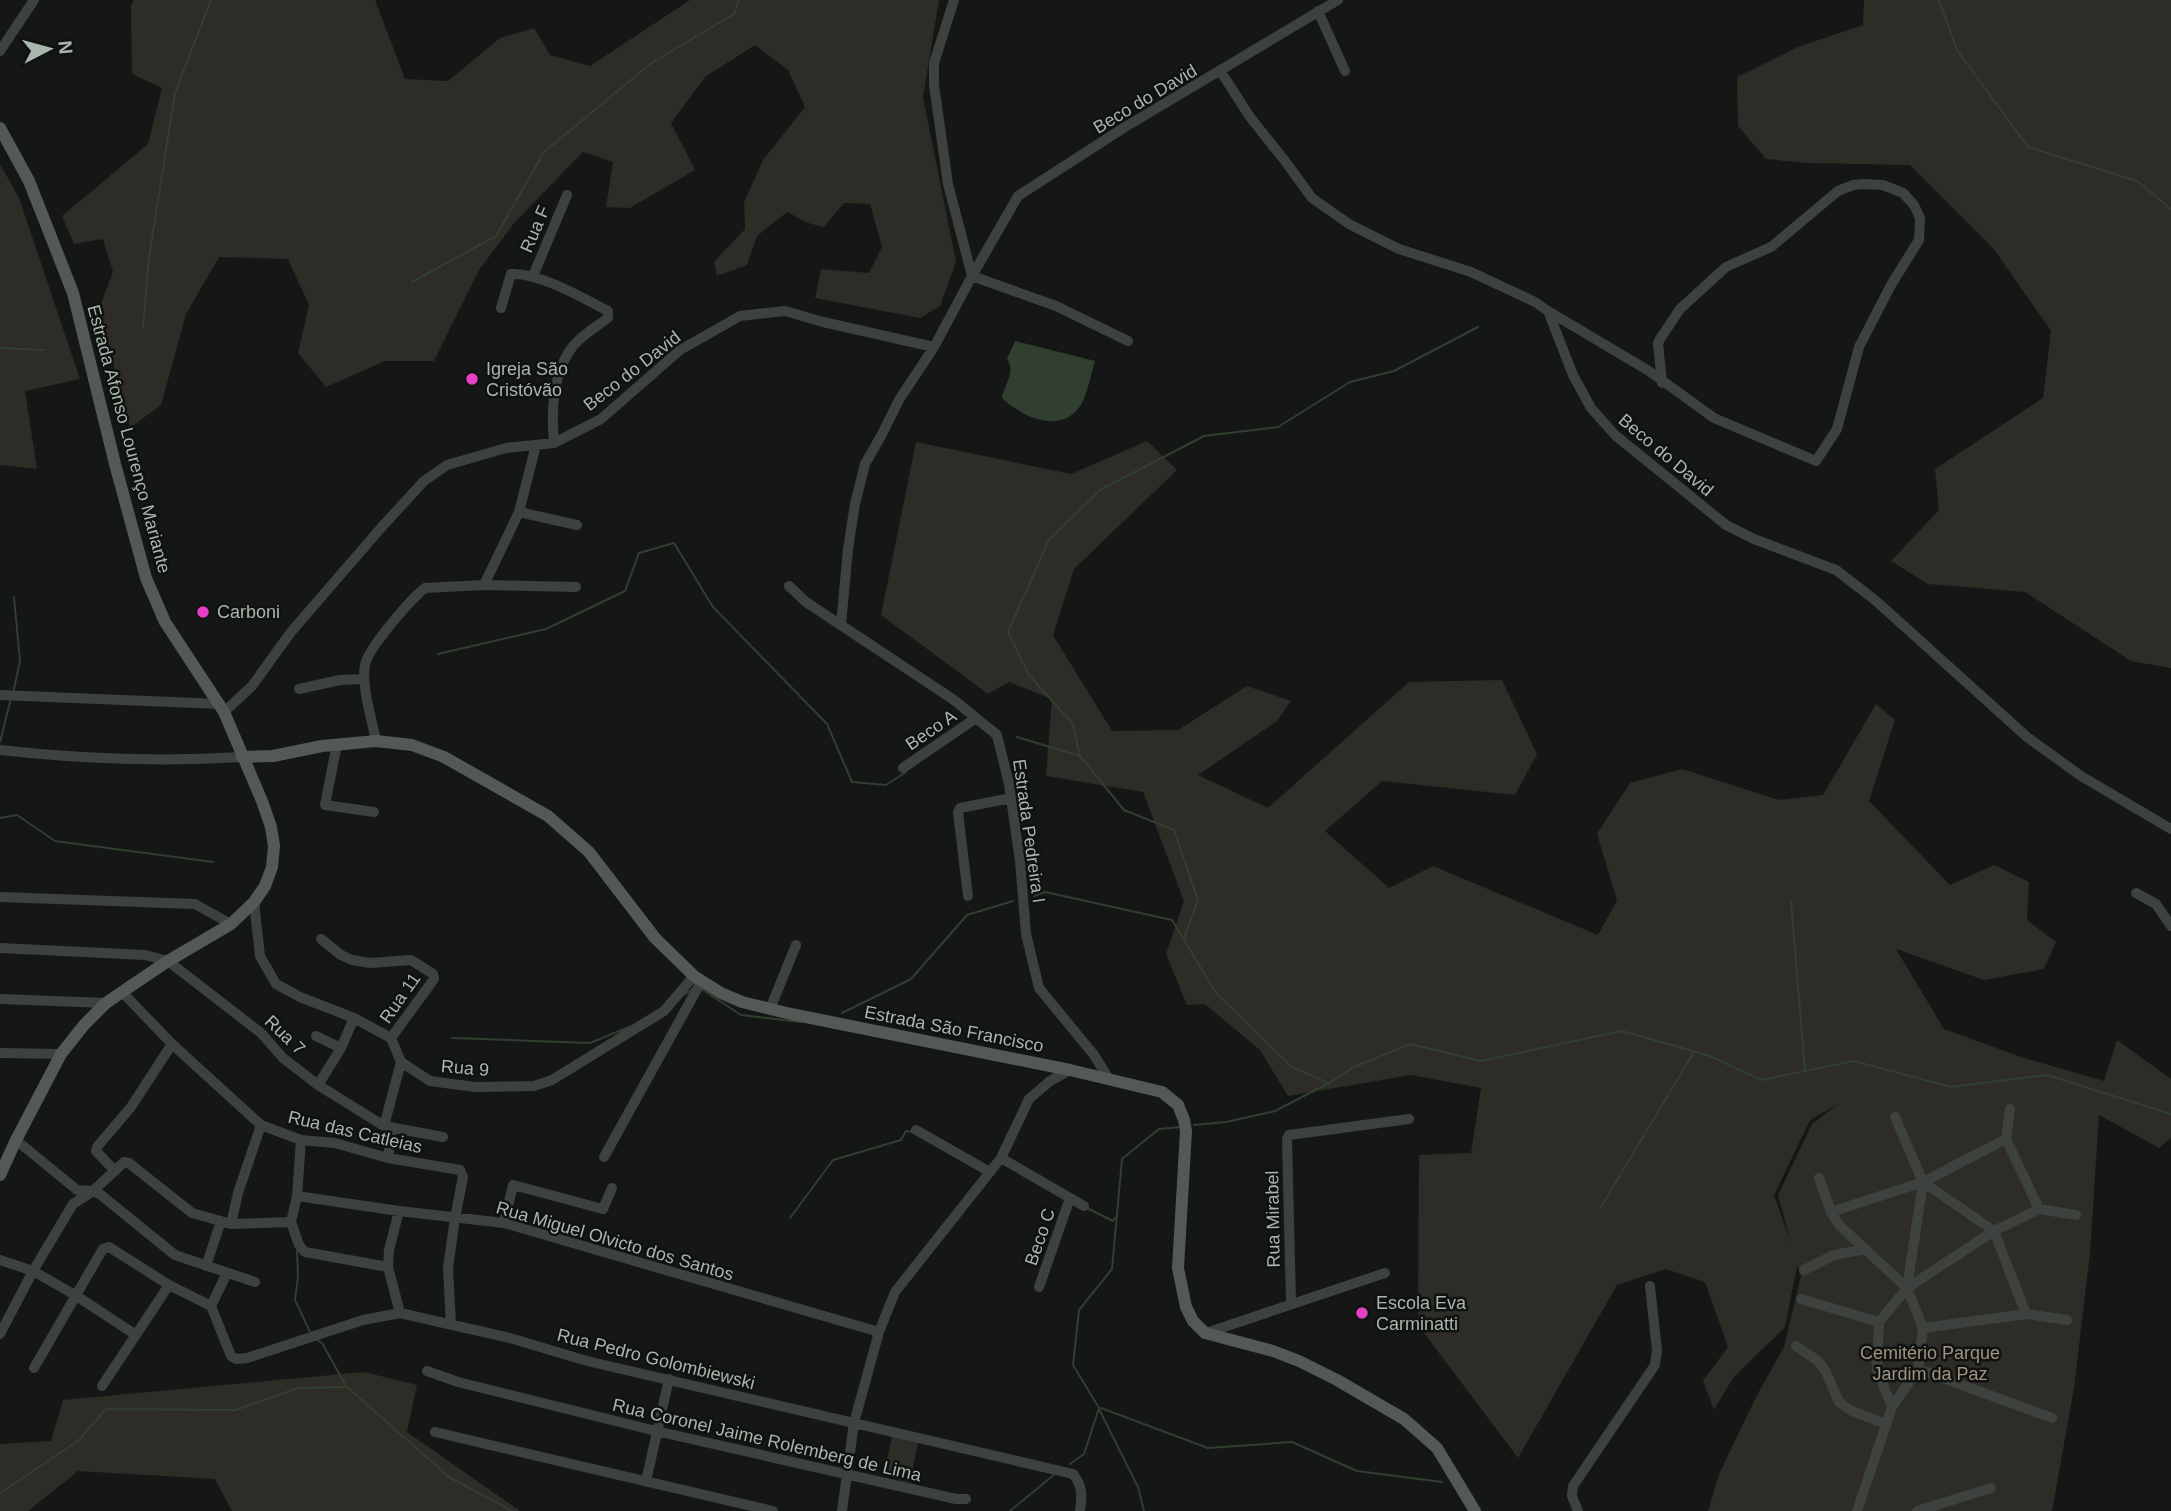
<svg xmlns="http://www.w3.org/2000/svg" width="2171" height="1511" font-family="Helvetica,sans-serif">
<rect width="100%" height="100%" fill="#151716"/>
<path fill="#2e2c26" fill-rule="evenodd" d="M134 0H375L405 79 448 81 500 38 534 28 550 55 590 66 690 0H939L923 97 956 262 940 306 920 318 815 298 821 269 869 273 882 247 870 204 844 203 824 227 808 223 787 212 757 236 747 265 717 276 714 262 745 229 744 202 763 160 805 107 788 70 755 45 705 77 671 123 695 170 630 208 606 207 613 162 583 152 515 222 479 270 434 361H385L326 387 298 353 309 305 288 259 219 257 186 314 161 405 130 428 99 309 113 272 103 239 74 244 62 216 148 144 162 88 132 74 131 6Z
M1864 0H2171V668L2131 661 2025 592 1928 584 1891 561 1939 510 1935 469 2043 398 2051 331 1993 248 1910 165 1808 163 1766 159 1738 126 1737 77 1798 47 1863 25Z
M0 164 19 198 80 379 25 391 37 469 0 465Z
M1147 441 1177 470 1074 569 1053 635 1112 731 1178 730 1247 686 1291 701 1277 721 1198 775 1268 808 1409 682 1502 680 1537 754 1515 795 1382 781 1325 831 1389 888 1433 866 1598 935 1617 900 1597 834 1630 783 1682 769 1779 800 1823 795 1876 704 1895 720 1869 801 1950 885 1994 865 2029 882 2027 920 2056 942 2044 969 1984 980 1896 949 1944 1029 2021 1057 2104 1081 2117 1040 2171 1079V1138L2159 1148 2099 1115 2090 1253 2074 1388 2052 1511H1708L1719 1474 1757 1395 1784 1347 1801 1276 1797 1266 1785 1327 1733 1378 1714 1410 1703 1381 1728 1347 1705 1282 1666 1269 1617 1285 1518 1458 1418 1325 1419 1155 1471 1153 1481 1088 1411 1075 1288 1096 1260 1050 1205 1004 1187 1005 1166 954 1184 901 1143 792 1046 776 1052 699 1009 682 988 694 881 615 916 442 1071 474ZM1838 1104 1812 1124 1778 1195 1791 1243 1774 1195 1810 1120Z
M364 1372 417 1385 407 1432 520 1511H232L215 1479 78 1471 28 1511H0V1444L51 1441 63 1400Z
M892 1436 918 1442 910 1483 884 1475Z"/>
<path fill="#303f2f" d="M1015 341 1095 361C1091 374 1088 391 1082 403 1063 436 1023 418 1002 398 1004 385 1016 372 1007 359Z"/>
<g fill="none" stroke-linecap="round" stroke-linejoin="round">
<path stroke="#303f2f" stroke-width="2" d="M1939 0 1957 50 2028 147 2137 181 2171 209
M412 282 496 236 544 152 650 64 734 14 739 0
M143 328 149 257 175 93 211 0
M0 348 43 350
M438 654 546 629 625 591 639 553 674 543 713 607 827 724 852 782 886 785 906 772
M13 693 20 661 14 597
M1017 737 1080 756 1124 810 1174 830 1198 900 1184 938
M0 742 11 698
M1080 756 1073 724 1029 675 1008 632 1049 540 1100 490 1204 436 1278 427 1350 382 1394 371 1478 327
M0 818 17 815 55 841 213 862
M1034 896 1045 892 1172 920 1216 993 1292 1067 1328 1083
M1791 901 1805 1070
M703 990 741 1015 801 1022
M682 996 692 990
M842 1013 911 979 967 915 1013 901
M452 1038 590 1043 629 1027
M1194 1125 1226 1122 1275 1111 1329 1083 1354 1067 1410 1044 1481 1061 1622 1031 1710 1056 1761 1080 1854 1061 1951 1087 2047 1075 2171 1114
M1601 1207 1694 1052
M1087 1208 1113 1221 1115 1218
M790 1218 833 1160 901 1140 906 1131 912 1132
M297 1250 298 1276 295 1300 310 1332
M315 1339 322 1343 346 1386
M1101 1408 1208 1448 1292 1442 1357 1471 1442 1482
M1099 1409 1138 1487 1144 1511
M1070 1464 1084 1454 1099 1408 1073 1365 1079 1310 1112 1269 1122 1159 1159 1129 1181 1127
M0 1493 79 1440 106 1409 236 1410 298 1388 347 1387 449 1477 512 1511
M1010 1511 1055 1474"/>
<path stroke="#3d423f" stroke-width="10" d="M954 0 934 63V85L948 184 972 276
M1318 11 1345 71
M0 51 34 0
M1221 72 1250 117 1285 161 1312 198 1349 224 1399 249 1471 272 1535 302 1548 311 1573 375 1591 408 1615 435 1726 525 1754 539 1836 570 1875 600 2027 737 2081 776 2171 829
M533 276 567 195
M972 276 1056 306 1128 341
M501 308 510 277 511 274C538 272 583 298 608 311V318C597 326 582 335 573 346 552 373 551 411 554 443
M1548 311 1649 371 1714 418 1816 461 1837 429 1859 347 1891 285 1919 240 1920 218 1914 205 1903 193 1883 185 1864 184 1853 185 1838 191 1771 247 1726 267 1680 309 1660 339 1658 343 1662 383
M519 512 577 525
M484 585 519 512 536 445
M789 586 806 602 954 700 997 735 1009 784 1020 861 1026 934 1039 988 1094 1055 1109 1079
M841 625 848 549 855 504 865 464 881 436 899 400 934 347 972 276 1018 196 1125 127 1338 0
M299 689 340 680 364 679
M0 695 220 704
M224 712 252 686 291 632 380 529 424 481 447 465 506 448 554 443 601 419 680 350 740 316 785 311 823 322 934 347
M376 741C372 720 361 685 365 665 368 648 410 600 425 588L484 585 576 587
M337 744 325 805 374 812
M0 750C80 759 161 762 242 757
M903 768 976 718
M2136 893 2156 904 2171 926
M968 896 958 812 960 808 1011 798
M0 897 195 904 231 924
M254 902 260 956 276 984 300 997 354 1018 391 1038 401 1062 430 1081 475 1087 534 1086 552 1080 664 1011 694 976
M321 939 341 955 352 960 370 963 411 960 433 974 434 979 391 1038
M0 948 145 955 168 961 261 1033 283 1058 318 1085 384 1126 443 1137
M122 992 172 1044 261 1125 301 1140 335 1143 388 1158 460 1170 463 1177 455 1218 448 1268 451 1324
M0 999 106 1003
M770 1009 796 945
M316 1036 341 1048 318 1085
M341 1048 354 1018
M0 1053 61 1054
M2010 1109 2006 1139 2039 1209
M1895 1117 1923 1182 1907 1288
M384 1126 401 1062
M916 1130 990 1172
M16 1140 77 1190 93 1191 101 1195 175 1255 255 1282
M604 1157 701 982
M388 1158 392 1127
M1001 1158 1084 1206
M115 1171 96 1151 97 1147 131 1107 172 1044
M1819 1178 1831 1212 1839 1225 1907 1288
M1923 1182 1994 1231 2026 1314
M297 1196 399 1211 504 1223 879 1332
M399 1211 389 1250 388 1267 400 1313
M1831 1212 1923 1182 2006 1139
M291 1222 299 1245 305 1252 388 1267
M504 1223 513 1185 603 1209 612 1188
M231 1224 238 1193 261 1125
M0 1260 33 1271 75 1295 136 1335
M206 1266 221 1221
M1804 1270 1834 1255 1866 1249
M1039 1287 1070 1198
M1907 1288 1994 1231 2039 1209 2076 1215
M1801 1299 1879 1322
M1291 1303 1287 1139 1289 1135 1409 1119
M211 1306 227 1273
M1923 1328 2026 1314 2067 1320
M1206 1333 1385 1273
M0 1334 33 1271 73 1204 93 1191 124 1162 129 1163 192 1213 231 1224 291 1222 297 1196 301 1140
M1796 1346 1818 1361 1826 1372 1839 1402 1852 1411 1886 1424
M34 1368 97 1259 103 1249 109 1247 169 1285 211 1306 231 1356 236 1359 247 1358 363 1320 400 1313 510 1338 587 1361 1073 1474C1083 1486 1082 1496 1080 1511
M1918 1369 2052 1418
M427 1371 458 1382 656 1431 956 1499H966
M102 1386 169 1285
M435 1432 773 1511
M646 1481 669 1379
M842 1511 854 1423 879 1332 895 1292 1001 1158 1029 1099 1050 1081 1070 1070
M1578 1511 1572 1496 1573 1486 1655 1365 1657 1350 1650 1286
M1857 1511 1892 1407 1918 1369 1923 1328 1907 1288 1879 1322 1877 1369 1892 1407
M1917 1511 1991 1488"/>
<path stroke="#535a55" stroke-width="12" d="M0 128 29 181 73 293 115 464 146 578 165 622 224 712 262 801 271 827 274 846 272 867 265 886 254 902 231 924 168 961 122 992 106 1003 84 1025 61 1054 16 1140 0 1175
M242 757 273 756 322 746 376 741 412 745 444 757 548 816 589 852 655 938 694 976 721 993 742 1002 791 1014 1070 1070 1162 1092 1178 1105 1184 1120 1186 1131 1178 1268 1186 1307 1193 1321 1205 1333 1273 1351 1299 1361 1337 1380 1404 1419 1437 1448 1475 1511"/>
</g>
<g fill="#e440c3" stroke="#101211" stroke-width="2.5">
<circle cx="472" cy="379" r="7"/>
<circle cx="203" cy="612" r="7"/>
<circle cx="1362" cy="1313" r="7"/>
</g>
<g text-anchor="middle" stroke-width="5" stroke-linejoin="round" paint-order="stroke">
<g font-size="18" fill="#a8b6ab" stroke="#101211">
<text transform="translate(1145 99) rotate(-31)" y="6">Beco do David</text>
<text transform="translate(535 229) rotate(-67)" y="6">Rua F</text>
<text transform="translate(632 371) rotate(-38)" y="6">Beco do David</text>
<text transform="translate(129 439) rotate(75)" y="6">Estrada Afonso Lourenço Mariante</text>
<text transform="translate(1666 455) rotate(40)" y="6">Beco do David</text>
<text transform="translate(931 730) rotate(-34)" y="6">Beco A</text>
<text transform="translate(1029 831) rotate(82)" y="6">Estrada Pedreira I</text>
<text transform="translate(400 998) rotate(-55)" y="6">Rua 11</text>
<text transform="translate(954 1029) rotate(11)" y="6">Estrada São Francisco</text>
<text transform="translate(285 1035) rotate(44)" y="6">Rua 7</text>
<text transform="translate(465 1068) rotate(5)" y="6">Rua 9</text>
<text transform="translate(355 1132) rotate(13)" y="6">Rua das Catleias</text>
<text transform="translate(1273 1219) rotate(-91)" y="6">Rua Mirabel</text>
<text transform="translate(1040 1237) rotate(-71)" y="6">Beco C</text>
<text transform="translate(615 1241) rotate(16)" y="6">Rua Miguel Olvicto dos Santos</text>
<text transform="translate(656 1359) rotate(14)" y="6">Rua Pedro Golombiewski</text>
<text transform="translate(767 1440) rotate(13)" y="6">Rua Coronel Jaime Rolemberg de Lima</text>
</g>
<g font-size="18" fill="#a8b6ab" stroke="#101211" text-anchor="start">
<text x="486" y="375">Igreja São<tspan x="486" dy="21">Cristóvão</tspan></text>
<text x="217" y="618">Carboni</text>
<text x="1376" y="1309">Escola Eva<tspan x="1376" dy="21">Carminatti</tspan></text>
</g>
<g font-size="18" fill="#a09380" stroke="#101211">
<text x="1930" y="1359">Cemitério Parque<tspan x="1930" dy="21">Jardim da Paz</tspan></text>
</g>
</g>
<g transform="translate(49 49) rotate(84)" stroke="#101211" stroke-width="5" paint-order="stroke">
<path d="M0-5L12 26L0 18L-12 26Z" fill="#a8b6ab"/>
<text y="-10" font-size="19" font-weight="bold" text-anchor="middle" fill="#a8b6ab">N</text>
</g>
</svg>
